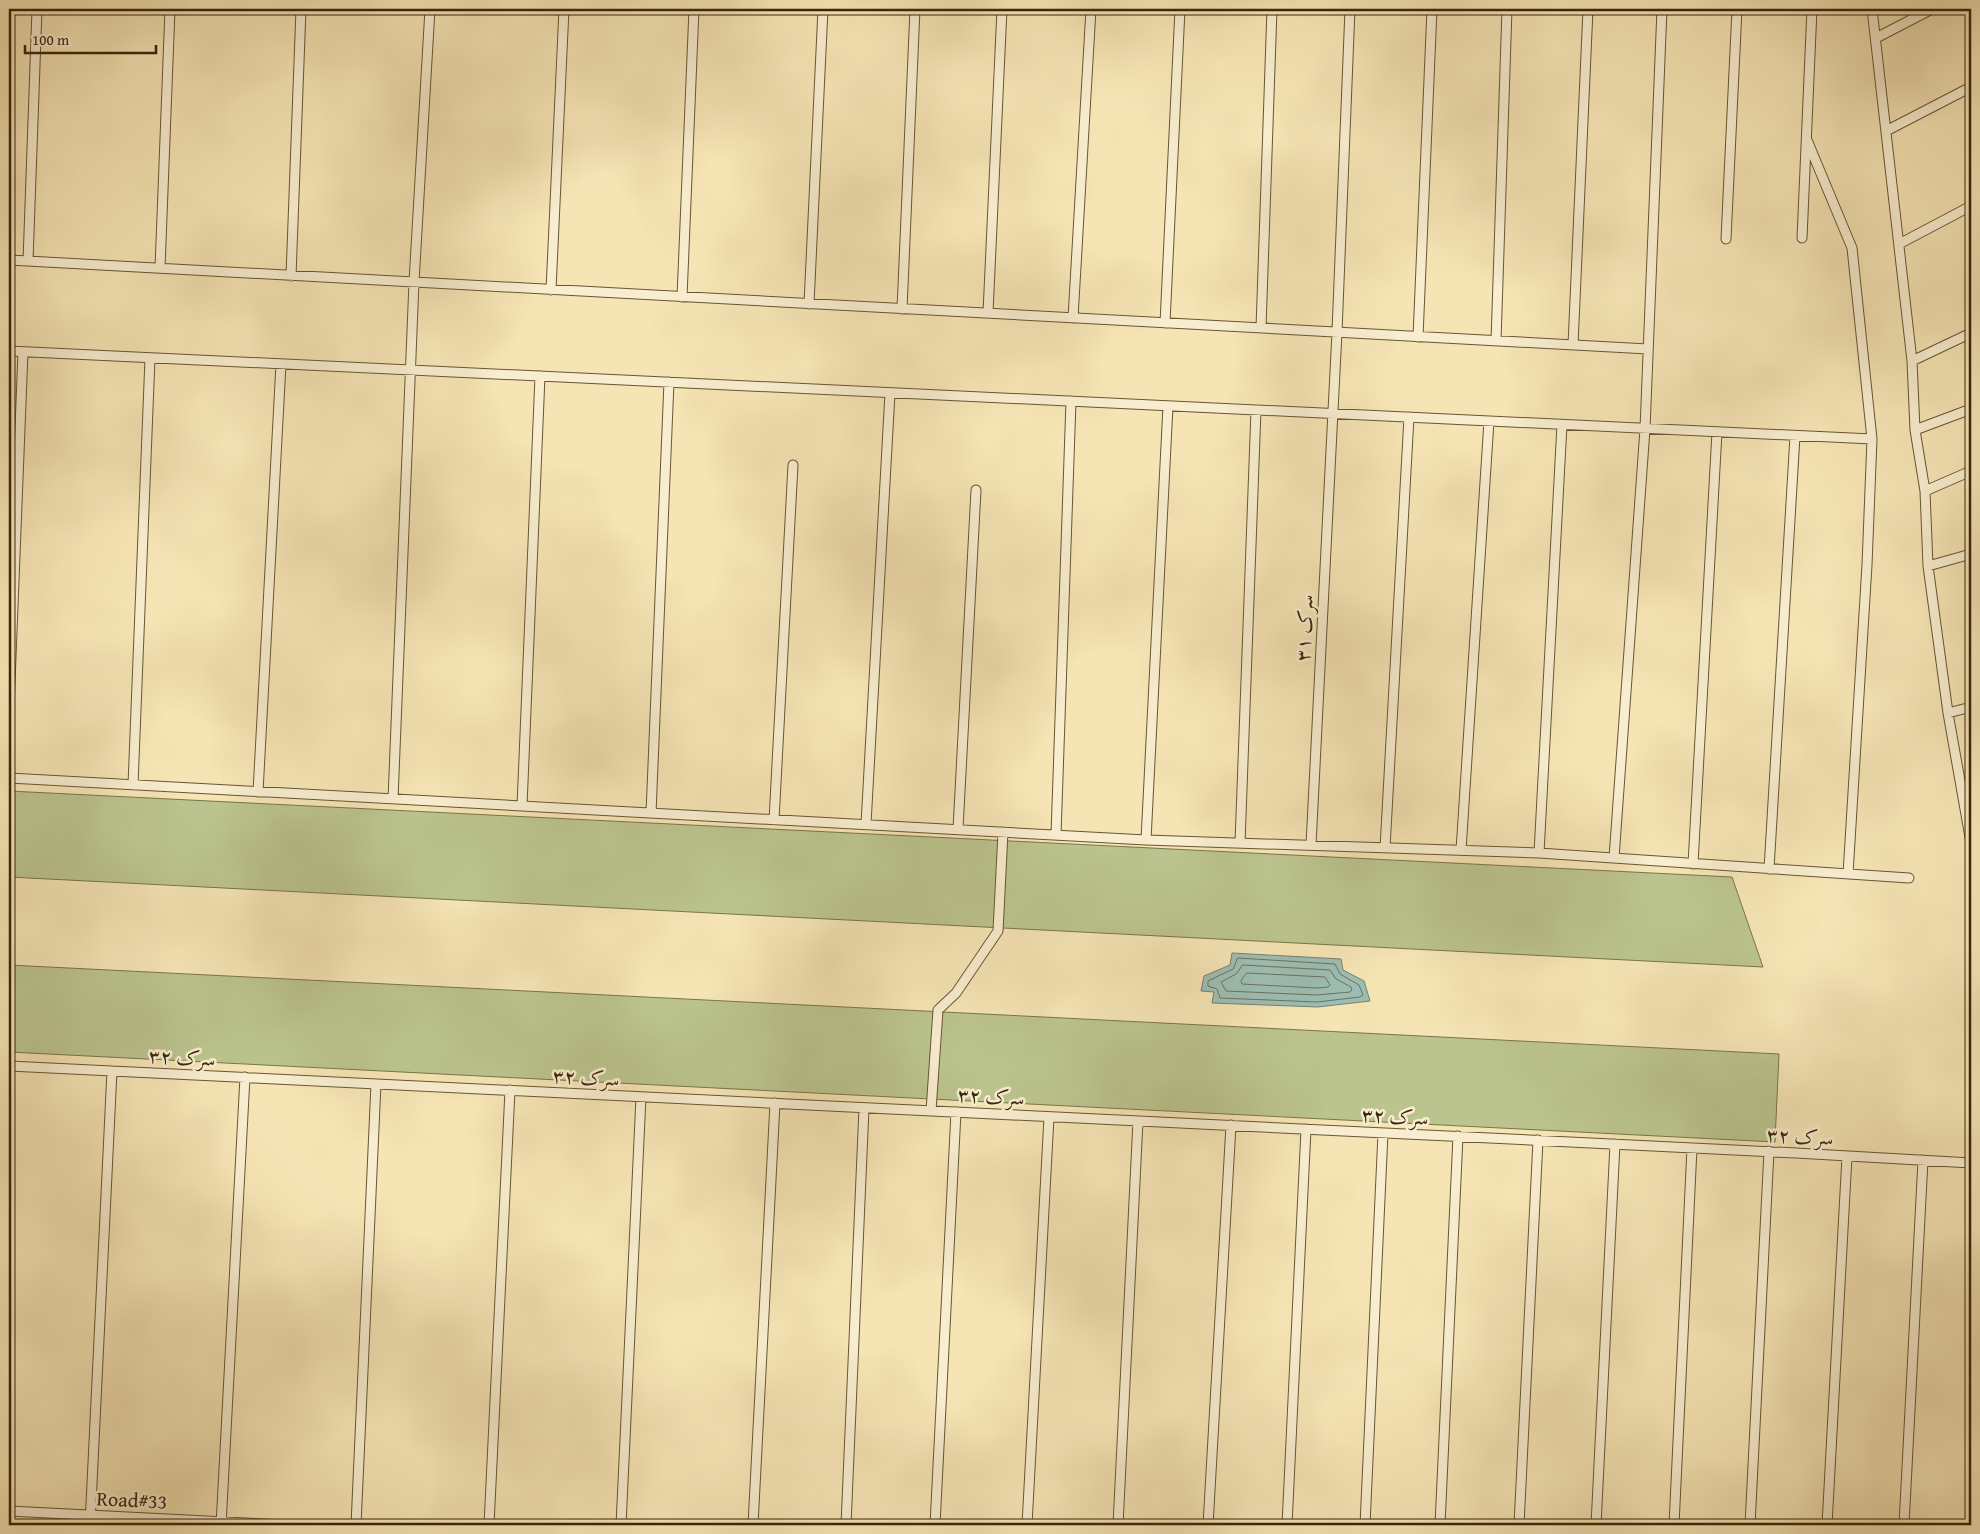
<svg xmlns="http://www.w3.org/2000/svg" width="1980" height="1534" font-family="'Gentium Book Plus',Amiri,serif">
<rect width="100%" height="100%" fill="#f5e4b4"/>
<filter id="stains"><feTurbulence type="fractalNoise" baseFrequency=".004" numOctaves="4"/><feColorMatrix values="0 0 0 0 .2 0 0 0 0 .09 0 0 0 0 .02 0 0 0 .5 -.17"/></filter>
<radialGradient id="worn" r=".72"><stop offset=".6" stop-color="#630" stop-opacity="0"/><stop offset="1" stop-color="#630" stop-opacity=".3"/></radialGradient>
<path fill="#bbc48e" stroke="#7a744c" d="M9 791 1732 877 1763 967 9 877Z
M9 965 1779 1054 1775 1142 9 1052Z"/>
<path fill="#9dbeb3" stroke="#758170" d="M1232 953 1341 959 1343 970 1364 981 1370 1001 1318 1007 1212 1003 1214 992 1201 991 1204 976 1230 965Z"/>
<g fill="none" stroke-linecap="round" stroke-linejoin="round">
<path stroke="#6b725f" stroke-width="1" d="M1238 958 1335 964 1340 974 1359 985 1363 995 1360 997 1317 1002 1220 998 1217 989 1208 986V981L1233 969Z
M1243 965 1330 970 1336 979 1351 987 1352 990 1350 992 1317 995 1226 991 1221 982 1236 974Z
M1247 973 1325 977 1330 985 1328 987 1317 988 1242 984 1241 981Z"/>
<g stroke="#685535" stroke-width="11">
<path id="minor" d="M1872 9 1912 361 1915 430 1925 491 1928 566 1948 713 1971 843
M1876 38 1932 9
M1886 131 1971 87
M1807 140 1852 248 1872 439 1867 565 1848 874
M1802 238 1812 9
M1726 239 1737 9
M1899 244 1971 206
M9 260 1648 349
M28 261 37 9
M160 268 170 9
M291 276 301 9
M551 290 564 9
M682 297 694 9
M809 304 823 9
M902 309 915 9
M988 313 1002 9
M1073 318 1091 9
M1165 323 1180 9
M1261 328 1272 9
M1418 337 1432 9
M1496 341 1507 9
M1573 345 1588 9
M9 351 1872 439
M1912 361 1971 333
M1915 430 1971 409
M1925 491 1971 471
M1928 566 1971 554
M9 708 23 352
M1948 713 1971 707
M9 778 1146 840 1539 853 1909 878
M133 785 150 358
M258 792 281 364
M393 799 414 282 430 9
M522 806 540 376
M651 813 669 382
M774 820 793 465
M866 824 890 393
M958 829 976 490
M1056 835 1071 401
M1146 840 1168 406
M1240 843 1256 410
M1311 845 1337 332 1350 9
M1385 848 1409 417
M1461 850 1489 421
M1539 853 1562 425
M1614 858 1645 429 1662 9
M1693 864 1717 432
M1769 869 1795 436
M9 1066 1796 1153 1971 1163
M931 1111 938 1010 956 993 998 931 1003 832
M9 1511 283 1525
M90 1525 112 1071
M221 1525 245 1077
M356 1525 376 1084
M489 1525 510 1090
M621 1525 641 1097
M753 1525 775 1103
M846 1525 864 1108
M935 1525 956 1112
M1027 1525 1049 1117
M1118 1525 1138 1121
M1208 1525 1231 1125
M1287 1525 1306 1129
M1365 1525 1383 1133
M1440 1525 1458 1136
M1519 1525 1538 1140
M1596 1525 1615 1144
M1674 1525 1692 1148
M1750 1525 1769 1151
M1827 1525 1847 1156
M1904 1525 1923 1160"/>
</g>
<use href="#minor" stroke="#f8edce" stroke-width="9"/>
</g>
<g text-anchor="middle" stroke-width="5" stroke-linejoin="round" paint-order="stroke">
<g font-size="20" fill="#39250b" stroke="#f8edce">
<text transform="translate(1304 628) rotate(-87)" y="7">سرک ۳۱</text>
<text transform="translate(182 1057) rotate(3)" y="7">سرک ۳۲</text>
<text transform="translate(586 1077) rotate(3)" y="7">سرک ۳۲</text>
<text transform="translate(991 1096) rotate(3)" y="7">سرک ۳۲</text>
<text transform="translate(1395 1116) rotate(3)" y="7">سرک ۳۲</text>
<text transform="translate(1800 1136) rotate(3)" y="7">سرک ۳۲</text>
<text transform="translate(132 1500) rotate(3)" y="7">Road#33</text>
</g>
</g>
<rect width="1980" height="1534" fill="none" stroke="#f5e4b4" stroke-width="30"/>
<rect x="10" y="10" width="1960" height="1514" fill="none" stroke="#39250b" stroke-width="2.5"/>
<rect x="15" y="15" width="1950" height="1504" fill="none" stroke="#39250b"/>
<path d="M25 45v8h131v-8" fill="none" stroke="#39250b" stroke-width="2.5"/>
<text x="32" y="45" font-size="15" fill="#39250b" stroke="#f8edce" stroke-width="4" paint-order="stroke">100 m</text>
<rect width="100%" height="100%" filter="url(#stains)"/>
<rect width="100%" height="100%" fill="url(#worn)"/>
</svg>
